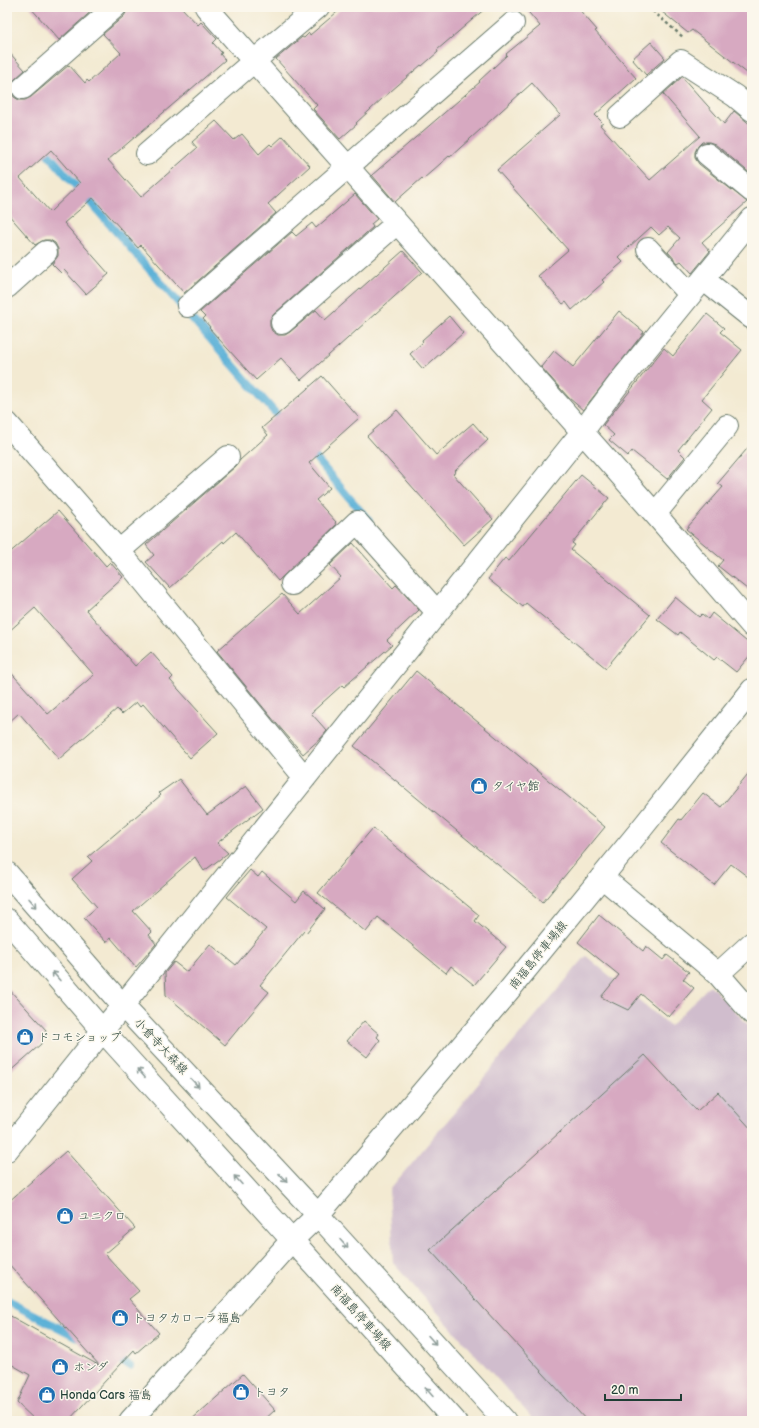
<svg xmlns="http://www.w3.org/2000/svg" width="759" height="1428" font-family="'Balsamiq Sans','Klee One',sans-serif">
<rect width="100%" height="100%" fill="#fbf7ec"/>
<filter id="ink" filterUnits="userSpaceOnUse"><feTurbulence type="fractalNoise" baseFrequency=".025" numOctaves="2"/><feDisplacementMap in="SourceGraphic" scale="8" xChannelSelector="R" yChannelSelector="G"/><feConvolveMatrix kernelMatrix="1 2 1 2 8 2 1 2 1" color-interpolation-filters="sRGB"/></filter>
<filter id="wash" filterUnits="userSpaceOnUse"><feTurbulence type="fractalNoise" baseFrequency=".012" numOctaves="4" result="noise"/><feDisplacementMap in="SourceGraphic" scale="16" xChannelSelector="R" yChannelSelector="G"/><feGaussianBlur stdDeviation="0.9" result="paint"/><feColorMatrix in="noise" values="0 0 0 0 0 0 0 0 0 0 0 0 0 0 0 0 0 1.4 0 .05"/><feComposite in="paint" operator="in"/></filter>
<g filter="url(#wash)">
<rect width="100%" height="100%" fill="#f3ead2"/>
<path fill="#d0bdcd" d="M586 956 670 1026 710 985 752 1029V1421H535L393 1263 389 1190Z"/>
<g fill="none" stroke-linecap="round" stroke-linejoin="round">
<path stroke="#5bb1d7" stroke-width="8" d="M41 146 284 423
M308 449 369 521
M7 1301 81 1339
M114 1357 130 1366"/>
</g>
<g id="blocks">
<path fill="#d7a9c1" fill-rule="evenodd" d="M30 7H96L59 40Z
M127 7H181L198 25 201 22 217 39 213 43 222 53 220 54 225 60 108 160 141 197 197 148 192 142 216 121 234 140 242 134 259 154 270 144 272 146 283 136 310 166 268 204 276 213 184 293 141 245 138 248 93 198 64 223 109 274 86 294 64 270 61 273 52 264 58 256V249L55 243 50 240H44L35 245 7 213V50L25 70 15 79 11 84V91L14 97 19 100H25L31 97 69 65 85 83 87 80 89 82 121 53 103 34 124 16 127 11ZM51 150 80 183 50 212 20 178Z
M343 7H487L437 50 438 52 422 66 421 65 383 98 356 123 357 124 340 139 313 109 317 105 276 59 302 37 304 38 309 33 310 35Z
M524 7H577L597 30 595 31 636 78 595 115 603 123 600 125 650 180 700 136 663 94 682 77 724 124 734 111 752 126V175L715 144 709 142H702L698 146 695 152V158L699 164 747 202 702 242 710 251 692 273 681 261 678 263 668 252 680 238 668 227 659 235 651 227 618 257 623 262 602 280 604 282 572 310 566 302 563 304 538 276 568 250 497 170 560 115 532 83 450 157 449 156 423 179 422 178 395 202 372 175 480 82 479 81 507 55 506 54 540 26Z
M656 7H752V77L692 30 688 33Z
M651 42 665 58 646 75 632 59Z
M355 194 377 219 371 224 373 227 274 314 270 319V326L272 331 278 335H285L290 332 316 310 325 320 403 251 422 272 301 380 281 358 256 380 209 328 210 327 203 319 205 317 200 312 292 232 296 236 312 223 316 228Z
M619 311 644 332 583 410 569 398 541 367 554 351 573 367Z
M707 314 724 328 720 332 742 350 702 399 712 408 678 450 685 457 667 479 632 451 628 456 609 440 614 435 603 425 664 348 673 356Z
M449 316 463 333 423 369 410 354 423 342 422 340Z
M322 376 359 418 309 463 330 488 316 500 336 522 335 523 336 525 278 581 236 532 224 543 223 541 170 588 146 562 154 555 146 545 236 466 240 460 268 435 262 428Z
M397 410 436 455 473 423 488 440 455 471 456 472 453 474 493 519 464 545 367 436Z
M752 443V593L718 566 723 560 686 529 723 487 718 483Z
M581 475 609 498 572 543 575 545 571 550 650 615 606 668 526 603 523 607 488 579 505 558 509 561Z
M58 511 106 566 110 562 123 577 86 610 135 666 151 652 173 677 170 680 218 733 190 758 143 704 140 707 136 702 122 714 117 709 59 759 19 713 7 724V668L48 714 94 675 35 608 7 633V555Z
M353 543 393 588 396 585 419 610 387 640 392 645 344 687 342 685 311 713 327 731 321 738 303 754 276 723 217 651 282 594 300 614 341 577 330 565Z
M675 597 699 617 702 614 708 619 712 613 752 646V653L736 672 717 657 714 660 680 632 678 635 657 619Z
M416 671 605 827 543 902 354 746Z
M752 769V880L731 864 714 885 661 843 679 819 681 820 703 793 721 807Z
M179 779 207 815 246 786 263 808 217 843 228 853 204 871 195 857 133 911 152 932 149 935 156 944 136 967 111 938 106 942 84 918 97 907 72 879 92 861 88 857 161 795 159 793Z
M373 828 479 915 475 921 506 947 474 985 451 966 446 973 378 917 366 932 318 893Z
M250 870 258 877 262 872 296 901 304 891 325 909 306 933 304 931 260 985 269 992 225 1045 166 995 165 973 174 962 187 972 210 944 236 965 266 929 227 897Z
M599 915 643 951 646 946 663 960 667 955 689 972 683 979 694 988 669 1017 641 994 628 1010 601 997 619 975 578 942Z
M7 987 46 1030 41 1044 7 1074Z
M364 1021 379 1034 377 1037 380 1040 367 1057 347 1041Z
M645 1055 697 1111 718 1092 752 1130V1421H587L430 1250Z
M66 1151 135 1228 105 1254 139 1291 129 1299 159 1333 136 1353 134 1350 68 1421H36L17 1403 30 1375 7 1362V1314L100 1366 7 1262V1203Z
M243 1374 275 1410 263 1421H190Z"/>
</g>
</g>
<g filter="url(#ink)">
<use href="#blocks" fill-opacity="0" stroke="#697a6b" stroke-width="1"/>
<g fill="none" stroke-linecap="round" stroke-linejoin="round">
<g stroke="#697a6b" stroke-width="24">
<path id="minor" d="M206 7 655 514 752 626
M23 88 115 7
M620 116 681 61 735 96 752 110
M147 154 254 61 318 7
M707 154 752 191
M648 249 690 294
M703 279 752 318
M7 287 46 252
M188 306 513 23
M282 323 397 223
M7 423 119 551 305 778
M655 514 727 426
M119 551 228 457
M292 584 357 522 437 612
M7 873 123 1006 318 1215
M602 877 718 974 752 1013
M7 920 103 1031 292 1240 130 1421
M718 974 752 943
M7 1150 582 432 622 379 752 219"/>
</g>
<g stroke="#697a6b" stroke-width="24">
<path id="major" d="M318 1215 505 1421
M455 1421 292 1240 318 1215 510 989 642 828 752 690"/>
</g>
<path stroke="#697a6b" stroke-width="2.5" stroke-dasharray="3 3" stroke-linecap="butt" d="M648 7 684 38"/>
<use href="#minor" stroke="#fff" stroke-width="22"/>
<use href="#major" stroke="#fff" stroke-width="22"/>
</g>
<defs><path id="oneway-shaft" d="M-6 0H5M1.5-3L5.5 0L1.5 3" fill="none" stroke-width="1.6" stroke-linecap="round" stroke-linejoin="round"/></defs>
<g stroke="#8f9e9a">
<use href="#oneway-shaft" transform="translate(33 903) rotate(49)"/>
<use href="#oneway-shaft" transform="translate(56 976) rotate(-131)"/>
<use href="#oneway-shaft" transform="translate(141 1073) rotate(-132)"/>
<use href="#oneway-shaft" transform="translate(195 1083) rotate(47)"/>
<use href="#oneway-shaft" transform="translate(283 1178) rotate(47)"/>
<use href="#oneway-shaft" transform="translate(238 1180) rotate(-132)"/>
<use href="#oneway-shaft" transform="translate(344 1244) rotate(48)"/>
<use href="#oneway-shaft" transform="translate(432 1340) rotate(48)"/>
<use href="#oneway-shaft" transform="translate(429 1392) rotate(-132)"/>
</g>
</g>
<defs>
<g id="shop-disc" transform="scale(0.9)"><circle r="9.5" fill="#1f6fb2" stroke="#fbf7ec"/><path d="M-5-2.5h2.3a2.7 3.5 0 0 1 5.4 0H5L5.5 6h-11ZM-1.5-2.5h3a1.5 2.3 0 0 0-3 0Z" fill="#fff"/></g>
</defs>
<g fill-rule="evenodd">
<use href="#shop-disc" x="479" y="786"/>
<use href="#shop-disc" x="25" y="1037"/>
<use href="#shop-disc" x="65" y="1216"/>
<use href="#shop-disc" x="120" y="1318"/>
<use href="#shop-disc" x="60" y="1367"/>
<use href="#shop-disc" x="241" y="1392"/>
<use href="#shop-disc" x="47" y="1395"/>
</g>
<g text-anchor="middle" stroke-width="3" stroke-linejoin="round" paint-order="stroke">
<g font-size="12" fill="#1f3d34" stroke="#fbf7ec" text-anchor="start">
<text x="492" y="790">タイヤ館</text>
<text x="38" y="1041">ドコモショップ</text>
<text x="78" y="1220">ユニクロ</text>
<text x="133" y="1322">トヨタカローラ福島</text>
<text x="73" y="1371">ホンダ</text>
<text x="254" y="1396">トヨタ</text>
<text x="60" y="1399">Honda Cars 福島</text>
</g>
<g font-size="12" fill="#1f3d34" stroke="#fbf7ec">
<text transform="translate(538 955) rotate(-51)" y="4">南福島停車場線</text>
<text transform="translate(161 1046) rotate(47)" y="4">小倉寺大森線</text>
<text transform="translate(361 1317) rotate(48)" y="4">南福島停車場線</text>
</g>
</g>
<rect width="759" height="1428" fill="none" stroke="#fbf7ec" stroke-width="24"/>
<path d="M605 1394v6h76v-6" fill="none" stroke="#1f3d34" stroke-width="2"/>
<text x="611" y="1394" font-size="12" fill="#1f3d34" stroke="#fbf7ec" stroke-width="3" paint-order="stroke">20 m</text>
</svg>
